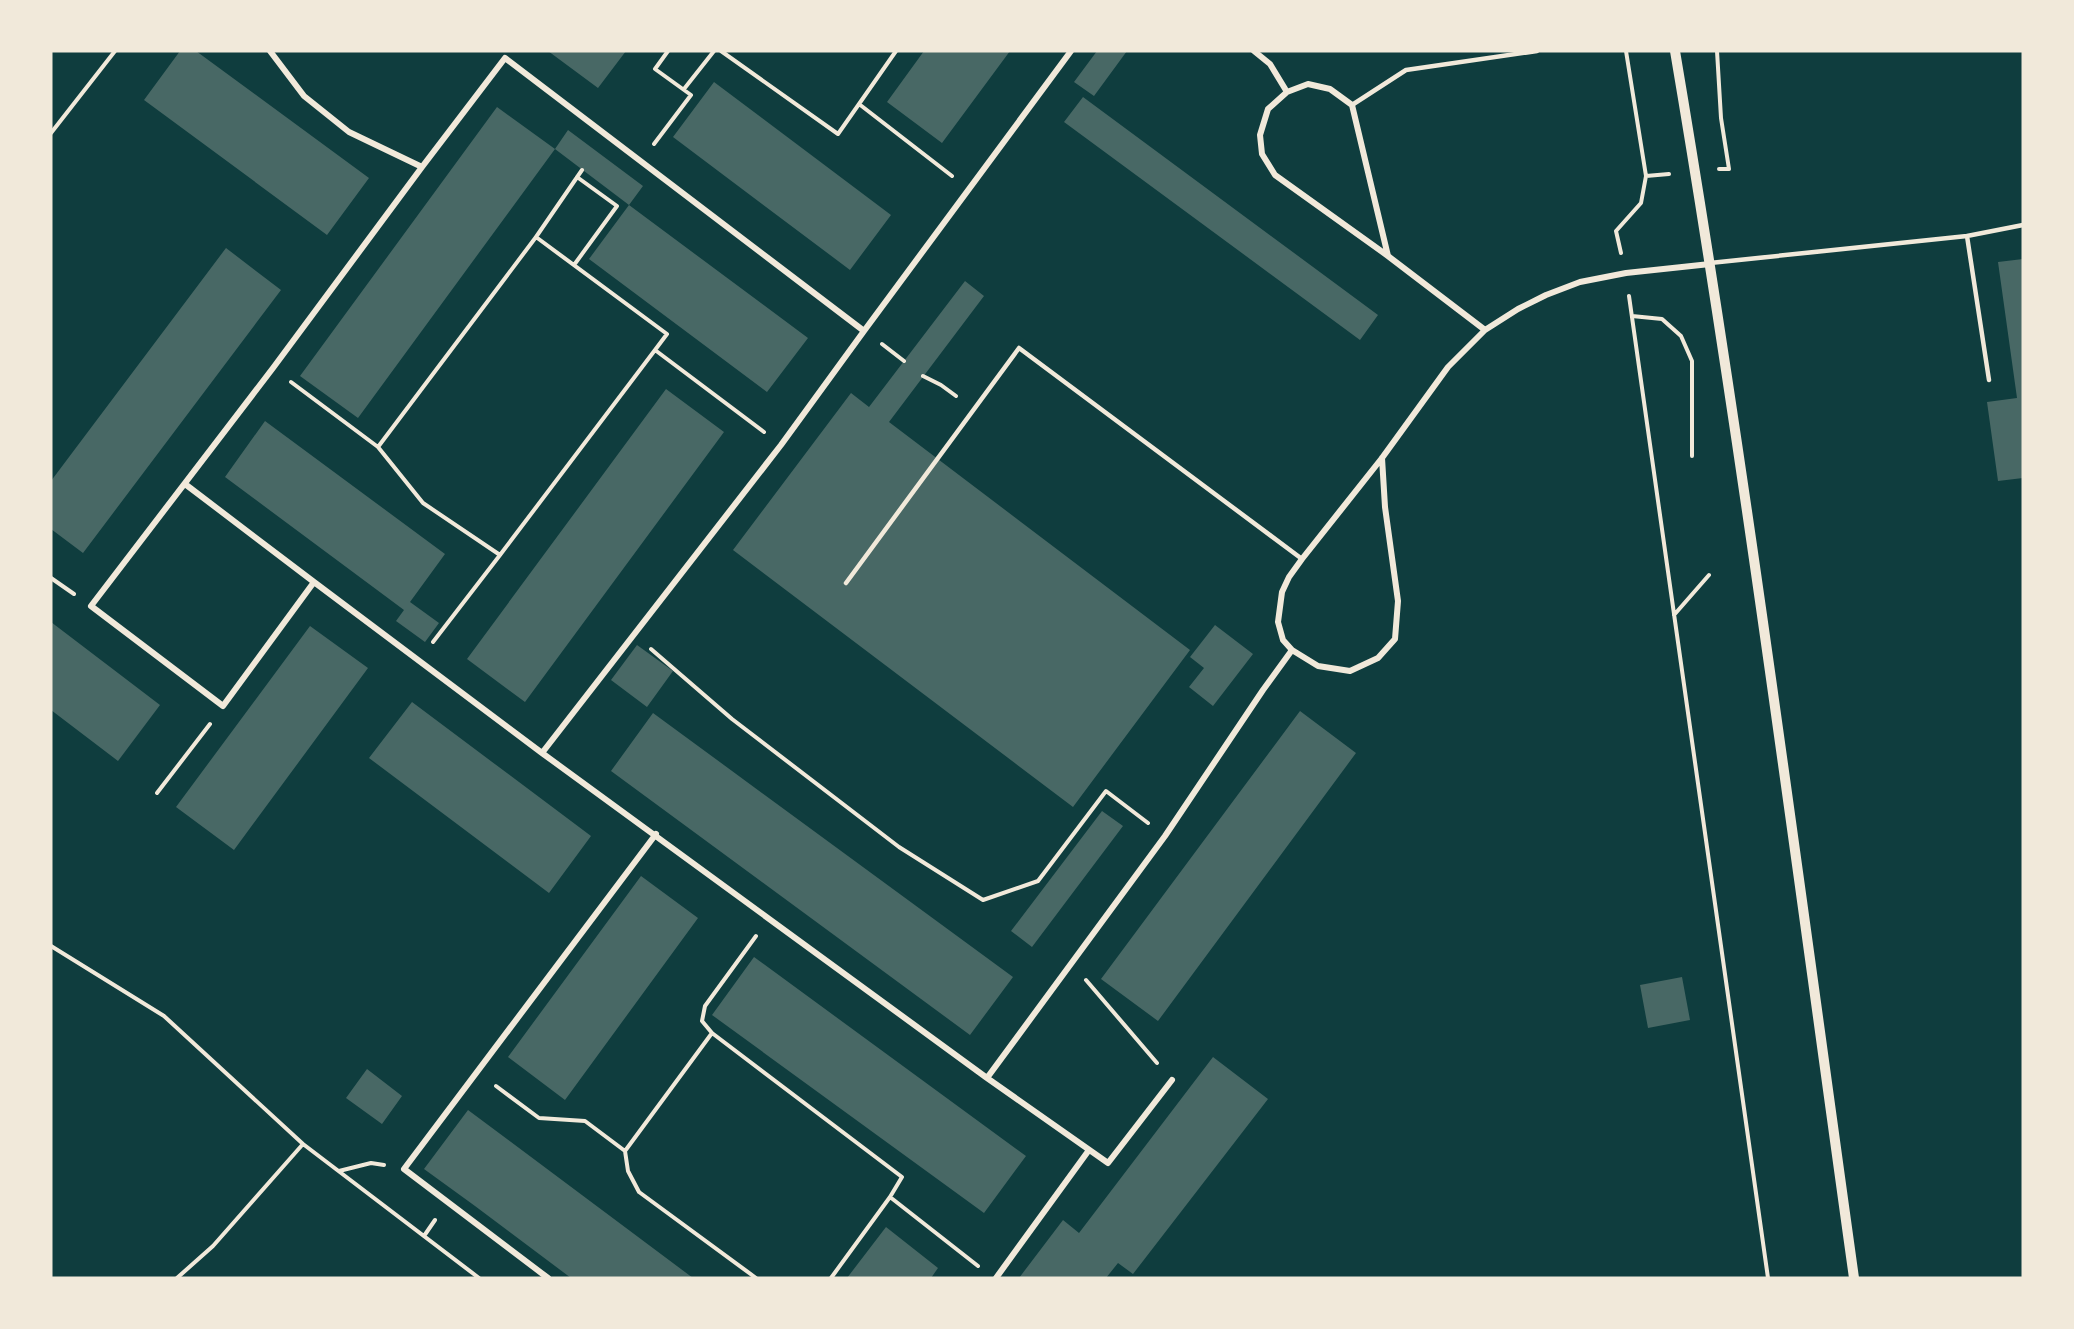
<svg xmlns="http://www.w3.org/2000/svg" width="2074" height="1329" font-family="'Space Grotesk',sans-serif">
<rect width="100%" height="100%" fill="#0f3d3e"/>
<path fill="#486865" d="M180 51H196L369 178 327 235 144 100Z
M548 51H626L598 88Z
M924 51H1010L942 143 887 102Z
M1097 51H1127L1094 96 1074 82Z
M714 82 891 215 850 270 673 137Z
M1083 97 1378 315 1360 340 1064 122Z
M497 107 555 149 358 418 300 376Z
M568 130 643 186 629 205 808 338 767 392 589 259 629 205 555 149Z
M226 248 281 290 83 553 51 529V481Z
M2023 259V478L1998 481 1987 402 2017 398 1998 262Z
M965 281 984 296 889 422 1190 650 1073 807 733 550 851 393 869 407Z
M666 389 724 432 525 702 467 659Z
M265 421 445 554 410 602 439 623 425 642 396 621 404 610 225 477Z
M51 622 160 705 118 761 51 710Z
M1215 625 1253 654 1213 706 1189 687 1204 668 1190 657Z
M310 626 368 668 234 850 176 807Z
M637 645 673 671 647 707 611 680Z
M412 702 591 836 549 893 369 758Z
M1300 711 1356 753 1158 1021 1101 979Z
M653 713 1013 977 970 1035 611 771Z
M1102 811 1123 826 1032 947 1011 931Z
M641 876 698 918 565 1100 508 1057Z
M754 957 1026 1156 984 1213 712 1015Z
M1682 977 1690 1020 1648 1028 1640 985Z
M1213 1057 1268 1099 1133 1274 1118 1263 1106 1278H1019L1063 1220 1079 1233Z
M367 1069 402 1096 382 1124 346 1098Z
M468 1110 693 1278H571L475 1206 424 1169Z
M886 1227 938 1268 931 1278H847Z"/>
<g fill="none" stroke-linecap="round" stroke-linejoin="round">
<path stroke="#f1e9da" stroke-width="4" d="M721 51 838 134 859 104
M896 51 859 104 952 176
M1717 51 1721 118 1729 169H1719
M684 89 714 51
M51 133 115 51
M654 144 691 95 655 69 668 51
M582 170 536 237 667 334 655 350 764 432
M1646 176 1669 174
M1621 253 1616 231 1641 203 1646 176 1626 51
M574 265 617 206 577 177
M1629 296 1768 1278
M1632 316 1662 319 1681 336 1692 361V456
M882 344 904 361
M923 376 941 385 956 396
M291 382 378 447 536 237
M378 447 423 503 500 555 655 350
M51 578 74 594
M1674 615 1709 575
M433 642 500 555
M651 649 732 719 899 847 983 900 1038 881 1106 791 1148 823
M157 793 210 724
M756 936 705 1006 702 1021 712 1033 902 1177 890 1197 978 1266
M51 946 164 1016 303 1144 479 1278
M1086 980 1157 1063
M496 1086 539 1118 585 1121 625 1151 712 1033
M625 1151 628 1171 639 1192 756 1278
M339 1171 371 1163 384 1165
M424 1236 435 1220
M177 1278 213 1246 303 1144
M831 1278 890 1197"/>
<path stroke="#f1e9da" stroke-width="4.5" d="M1352 105 1406 70 1537 51
M1967 236 2023 225
M1710 263 1967 236 1989 380
M846 583 1019 348 1302 559"/>
<path stroke="#f1e9da" stroke-width="6" d="M270 51 304 96 349 132 422 167 505 58 864 331 1071 51
M1254 51 1270 64 1287 92
M1388 256 1352 105 1330 89 1308 84 1287 92 1268 109 1260 135 1262 154 1275 175 1388 256 1485 330
M1382 458 1385 507 1398 601 1395 639 1378 658 1350 671 1318 666 1292 650 1283 640 1278 622 1282 592 1289 577 1302 559 1382 458 1448 367 1485 330 1518 309 1546 295 1580 282 1626 273 1710 264
M185 484 314 582 223 706 91 606 273 368 422 167
M314 582 542 753 987 1078
M542 753 781 445 864 331
M1172 1080 1108 1163 987 1078 1165 836 1263 690 1292 650
M548 1278 404 1169 656 834
M996 1278 1089 1150"/>
<path stroke="#f1e9da" stroke-width="10" d="M1675 51C1744 459 1797 869 1854 1278"/>
</g>
<rect width="2074" height="1329" fill="none" stroke="#f1e9da" stroke-width="105"/>
</svg>
